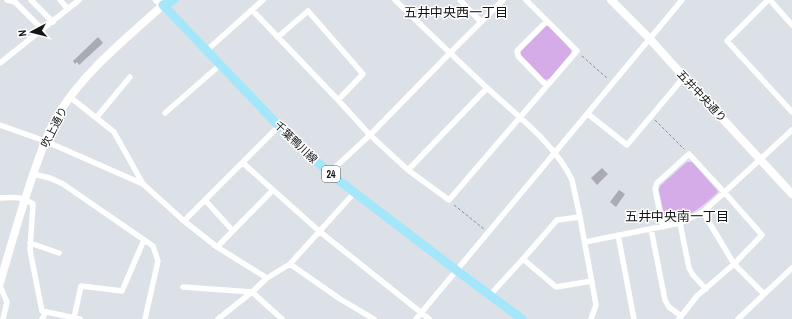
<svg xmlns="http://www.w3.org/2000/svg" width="792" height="319" font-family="'Archivo Narrow','Noto Sans JP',sans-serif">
<rect width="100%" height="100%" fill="#dbe1e7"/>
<path fill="#d5ace8" d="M546 26H549L571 50V53L549 79 544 80 521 56V51Z
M687 162H692L717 190 718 192C702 207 690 217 668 221L665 219 659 190 660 186Z"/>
<path fill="#a9aab2" d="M98 37 103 43 79 65 77 62 75 64 73 61Z
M602 168 608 174 597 185 591 178Z
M619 190 625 194 616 207 610 202Z"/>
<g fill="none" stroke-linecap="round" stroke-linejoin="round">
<path stroke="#888d91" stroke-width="1" stroke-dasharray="3 2" stroke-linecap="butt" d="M582 56 608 79
M655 120 684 149
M454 205 484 229"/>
<path stroke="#fff" stroke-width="5.5" d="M7 0 15 2 43 30
M31 0 53 22
M60 0 68 9
M395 0C425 29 455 58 485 86 515 114 555 143 572 180L580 217 596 305 591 319
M460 0 481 22
M768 0 727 41 792 112
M770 0 792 25
M252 10 338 100 370 135 408 170 449 200 577 51 526 0
M547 21 517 51 518 56 547 86
M278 37 308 11 363 74 338 100
M206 51 263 0
M0 63 79 0
M70 97 114 132 143 184
M165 113 220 65
M588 114 627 145 684 77
M96 118 130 77
M0 125 45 141 143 184 184 221 217 247 267 278
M243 163 319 231 429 319
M408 170 487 88
M329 173 370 135 450 53 503 0
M33 174 50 178 63 184 153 246 158 261 145 319
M0 198C14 197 21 196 33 204L30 250 42 311 80 319
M205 200 233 231
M703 212 734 264 764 294
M184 221 279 126
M680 223 689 268 693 275 706 289
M663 227 655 189 657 183 689 154 725 193 762 235 734 264 697 296 679 319
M651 229 665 300 669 307 681 316
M618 235 634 319
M585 242 680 223 703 212 792 130
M30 243 59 253
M217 247 273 190
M523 259 556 287 592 281
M290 264 340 299 374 319
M0 286 7 302 3 319
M183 287 252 292 282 319
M490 295 523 259 557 220 580 217
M74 318 81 286 122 291 144 240
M42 319 46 312
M218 319 252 292 267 278 290 264 354 193
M416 319 682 0
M738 319 792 268"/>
<path stroke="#fff" stroke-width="8" d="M611 0 649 38 684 77 792 194
M0 283C11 245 22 206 35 169 42 149 49 129 61 110 87 69 127 38 163 5L157 0"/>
<path stroke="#a5e7fa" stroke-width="9" d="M163 5 279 126 329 173 456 270 522 319
M163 5 174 0"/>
</g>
<g text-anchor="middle" stroke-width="3" stroke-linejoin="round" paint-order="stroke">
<rect fill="#fff" stroke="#595a5c" stroke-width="1" x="322" y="166" width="18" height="16" rx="3"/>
<g font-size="10" font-weight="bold" fill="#121416">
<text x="331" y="178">24</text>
</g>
<g font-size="11" fill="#121416" stroke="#fff">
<text transform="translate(702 96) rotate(47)" y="4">五井中央通り</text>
<text transform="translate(54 127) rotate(-63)" y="4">吹上通り</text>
<text transform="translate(296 142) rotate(44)" y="4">千葉鴨川線</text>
</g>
<g font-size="13" fill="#121416" stroke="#fff">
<text x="456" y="17">五井中央西一丁目</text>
<text x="677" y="221">五井中央南一丁目</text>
</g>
</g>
<g transform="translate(32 32) rotate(263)" stroke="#ffffff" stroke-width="3" paint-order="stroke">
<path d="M0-3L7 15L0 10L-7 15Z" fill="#121416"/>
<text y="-6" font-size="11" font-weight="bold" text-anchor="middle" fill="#121416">N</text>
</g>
</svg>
